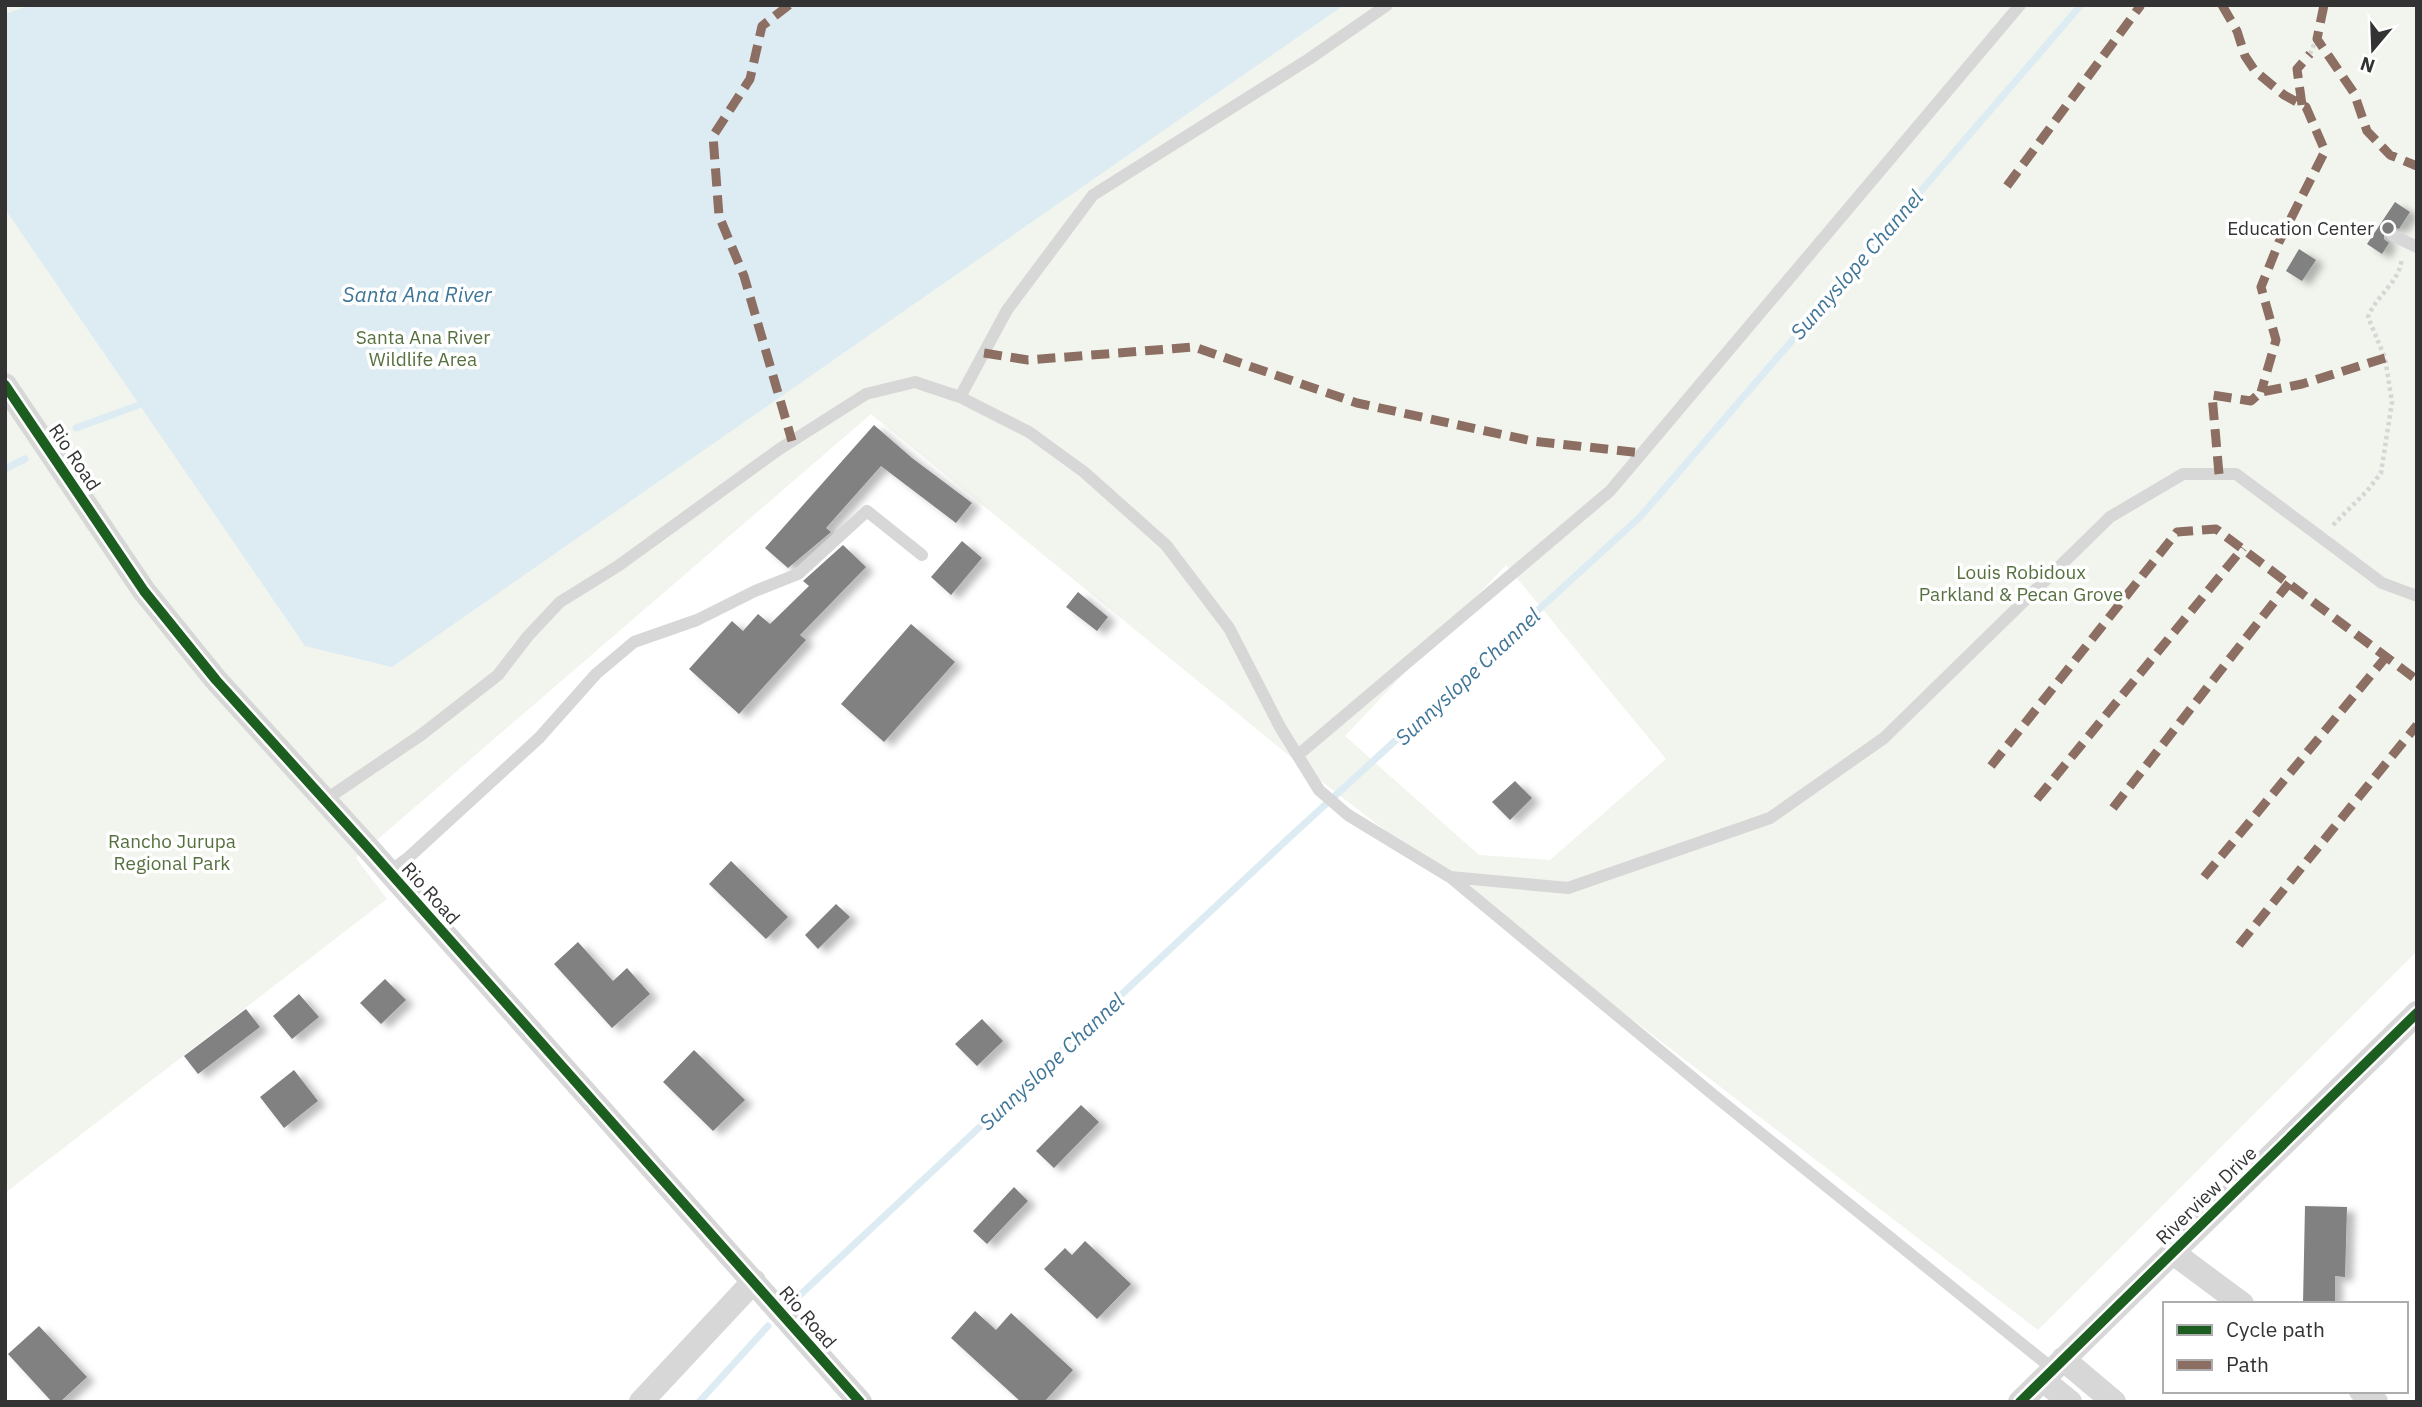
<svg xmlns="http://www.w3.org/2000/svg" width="2422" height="1407" font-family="'IBM Plex Sans',sans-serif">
<defs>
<filter id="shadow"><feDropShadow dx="8" dy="4.5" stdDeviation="3.5" flood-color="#0004"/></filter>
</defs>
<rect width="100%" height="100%" fill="#fff"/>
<path fill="#f1f5ed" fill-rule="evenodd" d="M5 5H2417V951L2038 1330 1313 775 871 414 356 858 387 899 5 1193ZM1506 565 1666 759 1550 860 1479 855 1345 736Z"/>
<path fill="#ddebf3" d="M31 5H1344L392 667 305 646 5 209V14Z"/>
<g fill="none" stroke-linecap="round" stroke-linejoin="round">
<path stroke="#ddebf3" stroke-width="7" d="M76 428 147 402
M5 469 25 459
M800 1295 1291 836 1640 517 2081 5
M699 1402 768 1326"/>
</g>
<path fill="#818181" filter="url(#shadow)" d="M2395 202 2410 212 2399 229 2391 226 2384 231V239L2389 243 2382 254 2367 244Z
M2299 249 2316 260 2302 281 2286 271Z
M874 425 912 458 972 503 956 523 881 466 826 528 831 532 788 568 765 548Z
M962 541 982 558 951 595 931 577Z
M843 545 866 567 800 635 806 640 739 714 689 669 732 621 743 631 758 614 770 624 809 586 803 581Z
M1078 592 1108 617 1097 631 1066 607Z
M911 624 955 662 884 742 841 704Z
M1515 781 1532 798 1510 820 1492 802Z
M731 861 788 917 766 939 709 884Z
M836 904 850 917 818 949 805 935Z
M578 942 613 981 627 968 650 994 612 1028 554 964Z
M385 979 406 1000 381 1024 360 1003Z
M299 994 319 1017 292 1039 273 1016Z
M246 1009 260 1027 198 1074 184 1056Z
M982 1019 1003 1041 977 1066 955 1044Z
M694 1050 745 1100 713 1131 663 1082Z
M294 1070 318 1101 284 1128 260 1097Z
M1081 1105 1099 1122 1054 1168 1036 1151Z
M1014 1187 1028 1201 987 1244 973 1231Z
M2305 1206 2347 1207 2345 1277 2335 1276V1304H2303Z
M1085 1241 1131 1284 1097 1319 1044 1269 1065 1248 1072 1255Z
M975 1311 996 1330 1011 1313 1073 1370 1044 1402H1021L951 1338Z
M39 1326 87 1377 60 1402H52L8 1354Z"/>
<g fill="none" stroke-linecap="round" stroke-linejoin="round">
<path stroke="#d6d6d6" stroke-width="4.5" stroke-dasharray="3.5 3.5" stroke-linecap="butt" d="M2310 54 2320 30
M2333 525 2367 491 2381 473 2392 402 2385 358 2368 317C2377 294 2399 284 2402 258"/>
<path stroke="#d7d7d7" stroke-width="12" d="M2392 235 2417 247
M960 397 1007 310 1093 195 1309 59 1387 5
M1298 755 1610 491 2020 5
M325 800 421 735 498 675 528 636 560 602 618 566 778 450 866 394 915 382 960 397 1029 432 1084 472 1166 545 1229 628 1280 727 1319 790 1348 815 1450 877 1568 888 1770 818 1884 738 2110 517 2183 474H2236L2382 583 2417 596
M389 872 409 857 539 738 596 674 634 642 697 620 755 591 798 574 867 511 922 555
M1450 877 1716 1097 2053 1369"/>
<path stroke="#d7d7d7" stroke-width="24" d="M5 385 144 591 216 680 369 849 860 1402
M2172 1252 2242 1304
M2063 1359 2114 1402
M2043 1380 2070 1402
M2361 1391 2376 1402
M641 1402 754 1281
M2020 1402 2417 1013"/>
<path stroke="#8d6e63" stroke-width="9" stroke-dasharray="18 9" stroke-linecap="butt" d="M789 5 762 26 750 79 713 136 719 216 744 276 792 441
M2222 5 2237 31 2245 56 2255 71 2284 95 2306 107 2325 151 2279 242 2261 287 2276 340 2261 392
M2324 5 2317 39 2354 93 2367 131 2390 155 2417 166
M2302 105 2297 69 2310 54
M2007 186 2141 5
M984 353 1028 360 1194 347 1357 403 1532 441 1642 453
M2219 474 2212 395 2251 401 2261 392 2302 384 2385 358
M1991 766 2177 532 2216 529 2417 680
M2037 799 2243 548
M2113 808 2289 583
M2204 877 2386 657
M2239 945 2417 725"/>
<g stroke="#fff" stroke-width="15">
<path id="cycleway" d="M5 385 144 591 216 680 369 849 860 1402
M2020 1402 2417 1013"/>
</g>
<use href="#cycleway" stroke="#1b5e20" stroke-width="10"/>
</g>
<circle fill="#7a7a7a" stroke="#fff" stroke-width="2.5" cx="2388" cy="228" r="7"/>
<g text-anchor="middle" stroke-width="7" stroke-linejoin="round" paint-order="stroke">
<g font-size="19" fill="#333" stroke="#fff" text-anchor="end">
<text x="2374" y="235">Education Center</text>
</g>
<g font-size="19" fill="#56703f" stroke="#fff">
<text x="423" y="344">Santa Ana River<tspan x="423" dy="22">Wildlife Area</tspan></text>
<text x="2021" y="579">Louis Robidoux<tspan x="2021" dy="22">Parkland &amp; Pecan Grove</tspan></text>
<text x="172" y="848">Rancho Jurupa<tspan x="172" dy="22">Regional Park</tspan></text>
</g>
<g font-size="19" fill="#333" stroke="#fff">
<text transform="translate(75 457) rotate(56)" y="7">Rio Road</text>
<text transform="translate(431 893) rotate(48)" y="7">Rio Road</text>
<text transform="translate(2206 1195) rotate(-44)" y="7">Riverview Drive</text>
<text transform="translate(808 1317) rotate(49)" y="7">Rio Road</text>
</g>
<g font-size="21" font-style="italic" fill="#3f7597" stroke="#fff">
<text transform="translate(1857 265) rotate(-49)" y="7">Sunnyslope Channel</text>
<text x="417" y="302">Santa Ana River</text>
<text transform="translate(1468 677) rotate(-43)" y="7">Sunnyslope Channel</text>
<text transform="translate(1052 1062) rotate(-43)" y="7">Sunnyslope Channel</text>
</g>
</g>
<rect width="2422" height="1407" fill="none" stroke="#333333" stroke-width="14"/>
<rect x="2163" y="1302" width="245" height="91" fill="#ffffff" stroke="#adadad" stroke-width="2"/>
<rect x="2177" y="1325" width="35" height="10" fill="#1b5e20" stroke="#adadad" stroke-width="2"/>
<text x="2226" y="1337" font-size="21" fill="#333333">Cycle path</text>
<rect x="2177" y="1360" width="35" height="10" fill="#8d6e63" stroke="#adadad" stroke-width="2"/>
<text x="2226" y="1372" font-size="21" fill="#333333">Path</text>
<g transform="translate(2373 49) rotate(199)" stroke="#ffffff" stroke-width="5" paint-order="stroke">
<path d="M0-5L12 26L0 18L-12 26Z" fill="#333333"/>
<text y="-10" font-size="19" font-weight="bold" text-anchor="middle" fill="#333333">N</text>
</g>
</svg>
